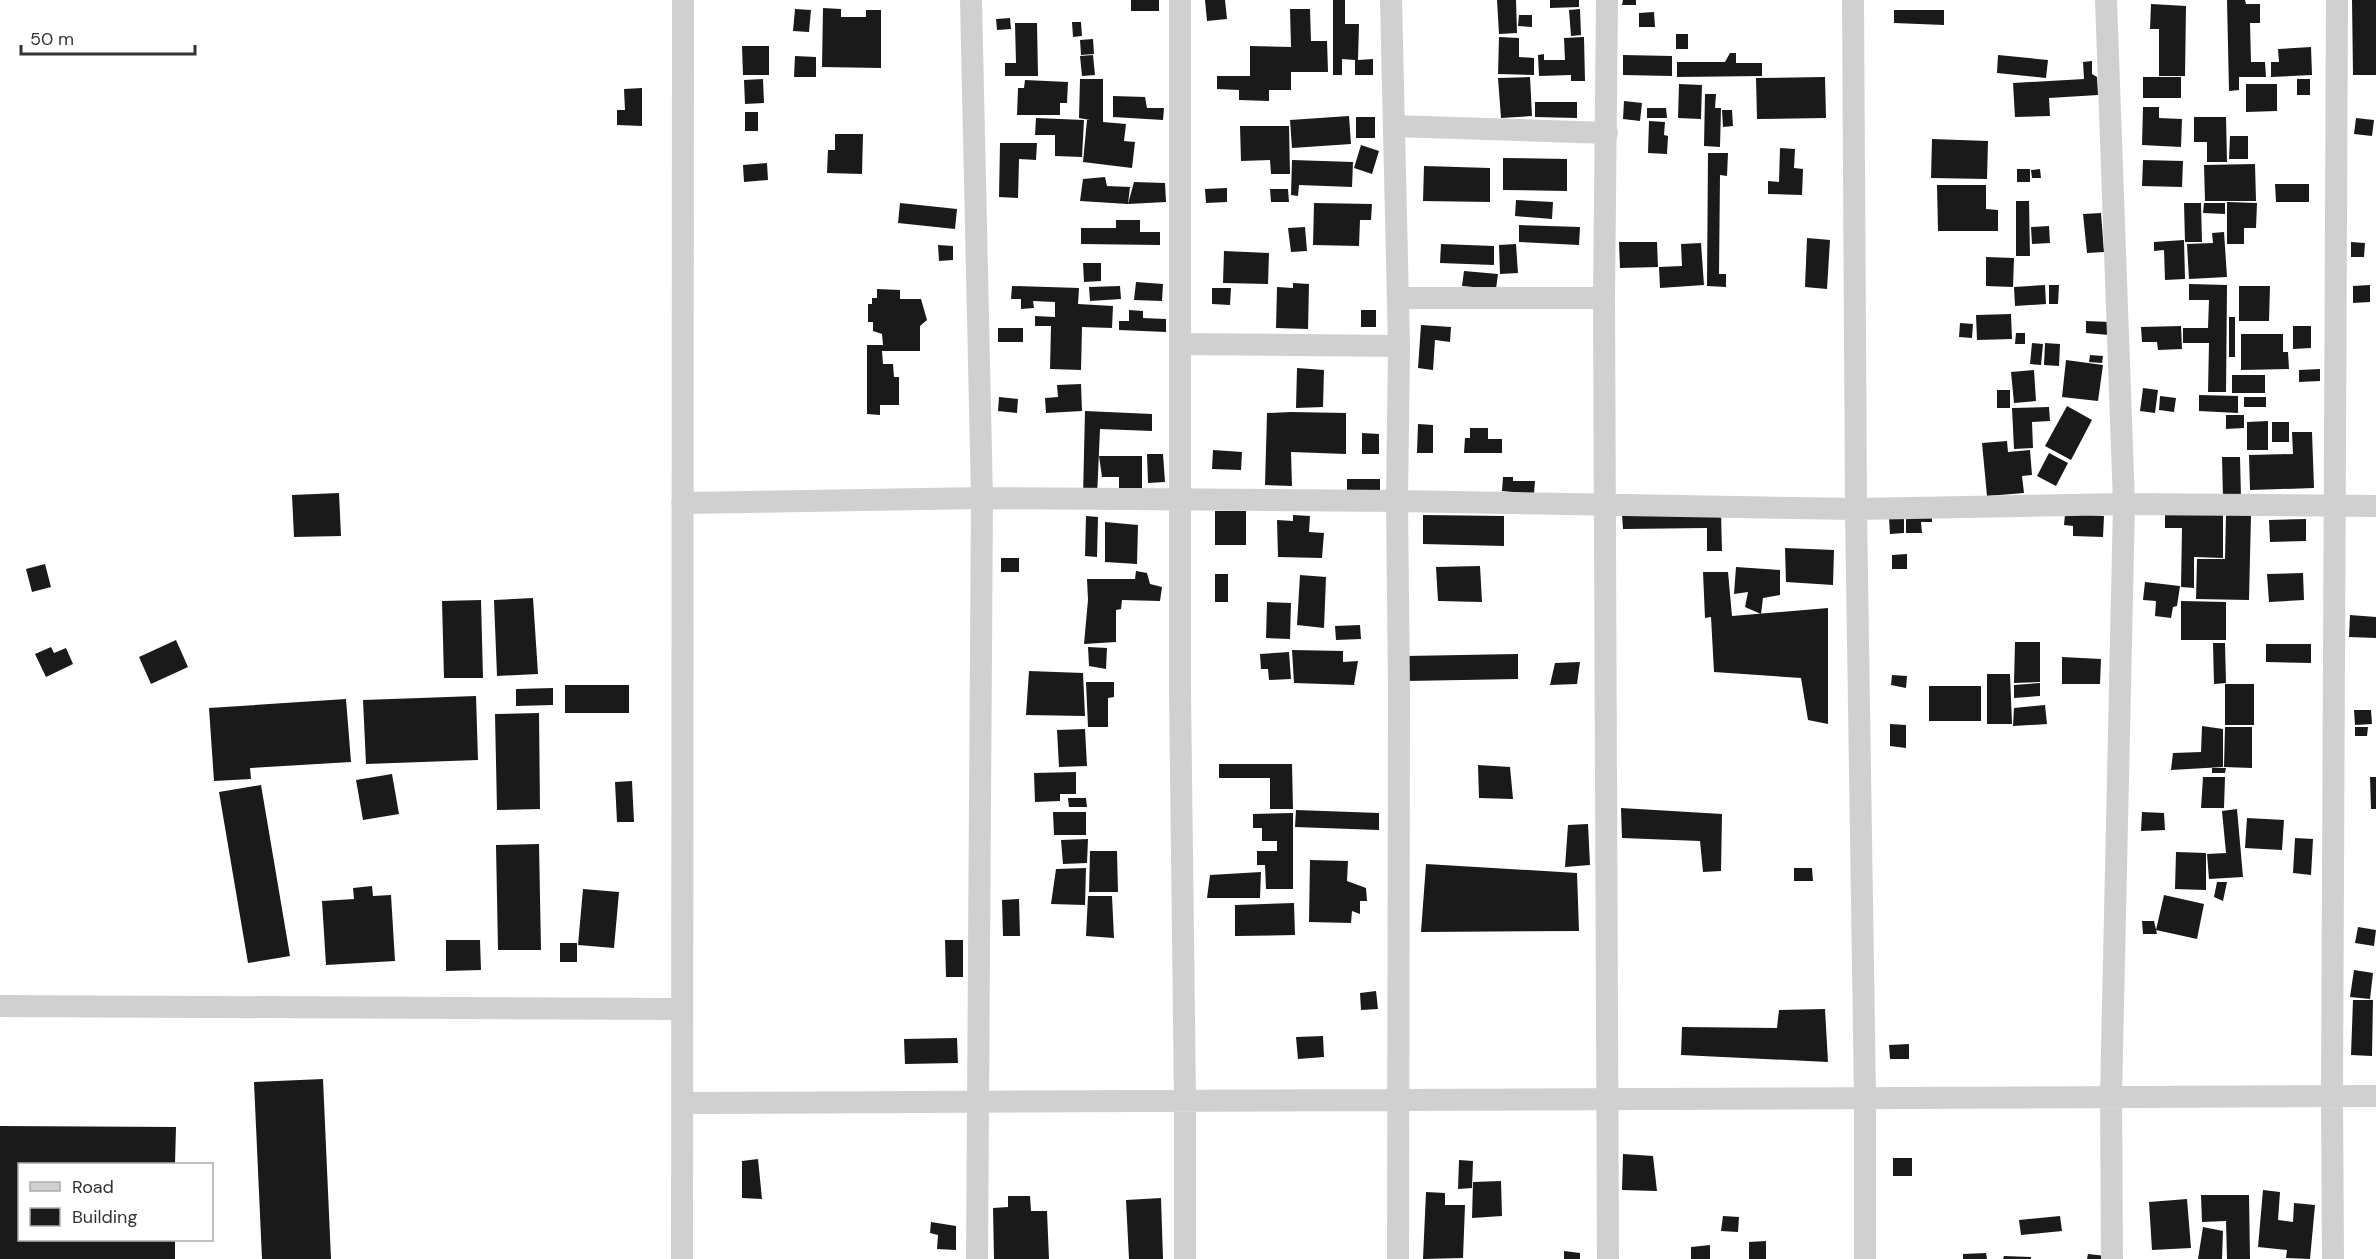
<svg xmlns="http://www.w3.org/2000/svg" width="2376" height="1259" font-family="'DM Sans',sans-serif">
<rect width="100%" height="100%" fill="#fff"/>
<path fill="#1a1a1a" d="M1131 0H1159V11H1131Z
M1205 0H1225L1227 19 1207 21Z
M1333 0H1345V24H1359L1358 60 1373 59V75H1355V60L1342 59V75H1333Z
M1497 0H1516L1517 33 1499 34Z
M1550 0H1579V7L1550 8Z
M1623 0H1636V5H1622Z
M2227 0H2245L2246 4H2260V23H2250L2251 62H2265L2266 77H2239V90L2229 91Z
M2352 0H2376V75H2353Z
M2151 4 2186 6 2185 76H2159V29H2150Z
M823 8 841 9V17H866V10H881V68L822 67Z
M795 9 811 10 809 32 793 31Z
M1290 9H1310L1311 41H1327L1328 72H1291V90H1269V101L1239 100V90L1217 89V76H1250V46L1291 47Z
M1580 9 1581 35 1571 36 1569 10Z
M1894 10H1944V25L1894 23Z
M1654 12 1655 27H1639V13Z
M1519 15H1532V27L1518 26Z
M1010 18 1011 29 997 30 996 19Z
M1072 22H1081L1082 36 1073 37Z
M1015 23H1037L1038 76H1005V63H1016Z
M1676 34H1688V49H1676Z
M1499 37 1519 38V57L1534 58V75L1498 74Z
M1584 37 1585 81H1571V75L1539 76 1538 55 1544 54V60H1565L1564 38Z
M1093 39 1094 54 1081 55 1080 40Z
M742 46H769V75H743Z
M2311 47 2312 75 2271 77V62H2279L2278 49Z
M1730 53H1736V63H1762V76L1677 77V62H1725Z
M1093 55 1095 75 1082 76 1080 56Z
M1623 55 1672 56V76L1623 75Z
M1998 55 2048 60 2046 78 1997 73Z
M795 56 816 57V77H794Z
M2092 61V74L2097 77 2098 95 2049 98 2050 116 2015 117 2013 83 2084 79 2083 62Z
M1530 77 1532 116 1501 118 1498 78Z
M1825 77 1826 118 1757 119 1756 78Z
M2143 77H2181V98H2143Z
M763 79 764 103 745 104 744 80Z
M1080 79H1103V122L1126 124 1124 141 1135 142 1132 168 1083 162 1087 120H1090L1079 118Z
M2297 79H2310V95H2297Z
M1025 80 1068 82 1067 103H1060V115H1017L1018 88H1024Z
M1679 84 1702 85 1701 119 1678 118Z
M2246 84H2277V111L2246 112Z
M642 88V126L617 125V110H625L624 89Z
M1705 94H1716L1715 108H1721L1720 147 1704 146Z
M1113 96 1145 97 1147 108H1164L1163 120 1113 117Z
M1624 101 1642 103 1640 121 1623 119Z
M1535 102H1577V118L1535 117Z
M2143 107H2159V118L2182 119 2181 147 2142 145Z
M1647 108H1666L1667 118H1647Z
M1722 110H1732L1733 126 1723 127Z
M745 112H758V131H745Z
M1349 116 1351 144 1292 148 1290 120Z
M1356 117H1375V138H1356Z
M2194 117H2226L2227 162H2207V142H2194Z
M1036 118 1084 120 1082 157 1055 156V135H1035Z
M2356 118 2374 120 2372 136 2354 134Z
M1649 121 1665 122 1664 135 1668 136 1667 154 1648 153Z
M1240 126H1289L1290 174H1271L1270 160 1241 161Z
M835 134H863L862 174 827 173 828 150H835Z
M2230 136H2248V159H2229Z
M1932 139 1988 141 1987 179 1931 178Z
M1000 143H1037L1036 160 1019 159 1018 198 999 197Z
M1361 145 1379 151 1372 174 1354 168Z
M1780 148 1795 149 1794 168 1803 169 1802 195 1768 194V181L1779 182Z
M1708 153H1728L1727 176 1720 175 1719 274H1726V287L1707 286Z
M1503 158 1567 159V191L1503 190Z
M1292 160 1353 162 1352 187 1299 185 1298 196 1291 195Z
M2143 160 2183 161 2182 187 2142 186Z
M767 163 768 180 744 182 743 165Z
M2255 164 2256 201H2205L2204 165Z
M1424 166 1490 168V202L1423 201Z
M2017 169H2030V182H2017Z
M2040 169 2041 178H2032L2031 170Z
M1105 177 1107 186 1130 187 1128 204 1080 201 1083 179Z
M1134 182 1165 183 1166 202 1128 204Z
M2275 184H2309V202H2276Z
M1937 185H1986V209L1998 210V231H1938Z
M1227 188V202L1206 203 1205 189Z
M1270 189H1288L1289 202H1271Z
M1516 200 1553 202 1552 219 1515 216Z
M2016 201H2029L2030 256H2016Z
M2227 202 2257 203 2256 228H2244V244H2227Z
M900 203 957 209 955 229 898 223Z
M1314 203 1372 204 1371 220H1360L1359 246 1313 245Z
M2184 203H2201L2202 242H2185Z
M2204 203H2225V214L2203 213Z
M2101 213 2104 252 2087 253 2083 214Z
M1116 220H1140V232H1160V245L1081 244V228H1116Z
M1519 225 1580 227 1579 245 1519 242Z
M2049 226 2050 243 2032 244 2031 227Z
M1305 227 1307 251 1291 252 1288 228Z
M2224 232 2227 277 2189 279 2187 244 2213 243 2212 233Z
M1807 238 1830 240 1827 289 1805 287Z
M2184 240 2185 279 2165 280 2164 250 2154 251V242Z
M1619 242H1657L1658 267 1620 268Z
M2351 242 2365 243 2364 257H2351Z
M1701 243 1704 285 1660 288 1659 267 1682 266 1681 244Z
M1441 244 1494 246V265L1440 263Z
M1516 244 1518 273 1500 274 1499 245Z
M938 245 953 246V260L939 261Z
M1224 251 1269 253 1268 284 1223 283Z
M1986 257 2014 258 2013 287 1986 286Z
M1083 263H1101V281L1084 282Z
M1464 271 1498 274 1496 289 1462 286Z
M1136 282 1163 284 1162 301 1134 300Z
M1293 283 1309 284 1308 329 1276 328 1277 287 1293 288Z
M2189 284 2227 285 2226 392H2208L2209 343H2183V328H2208L2209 300H2189Z
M2045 285 2046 304 2015 306 2014 287Z
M2049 285H2059L2058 304H2049Z
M2370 285V302L2353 303V286Z
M1012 286 1079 288 1078 304 1113 306 1112 328 1082 327 1081 370 1050 369 1051 326H1035V316L1055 317V302L1033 301 1034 308 1021 309V299H1011Z
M1120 286 1121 299 1090 301 1089 287Z
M2239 286H2270L2269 321H2239Z
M1212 288H1231L1230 305 1212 304Z
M877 289 900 290V299H921L927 320 920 326V351H882L883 364H893L894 377H899V405H880V415L867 414V345H883L882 334 873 331V322H868V304H872V298H877Z
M1129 310 1143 311V318L1166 319V332L1119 330V321H1129Z
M1361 310H1376V327H1361Z
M2011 314 2012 339 1977 340 1976 315Z
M2229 317H2235V357H2229Z
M2086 321 2110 322 2109 335 2086 333Z
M1960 323 1973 324 1972 338 1959 337Z
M1421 325 1451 327 1450 342 1435 340 1433 370 1418 368Z
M2181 326 2182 349 2158 350 2157 342H2142L2141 327Z
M2293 326H2311V348L2293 349Z
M998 328H1023V342H998Z
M2016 333H2025V344H2015Z
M2241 334H2283V352H2288L2289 369 2241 370Z
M2032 343 2043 344 2041 365 2030 364Z
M2045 343 2060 344 2059 366 2044 365Z
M2090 355 2103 356 2102 363 2089 362Z
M2066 360 2103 365 2098 401 2062 397Z
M1297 368 1324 370 1323 407 1296 408Z
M2320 369V381L2299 382V370Z
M2034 370 2036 401 2014 403 2011 372Z
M2232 375H2265V393H2232Z
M1081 384 1082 411 1046 413 1045 398 1058 397 1057 385Z
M2143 388 2158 390 2155 413 2140 411Z
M1997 390H2010V408H1997Z
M2199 395 2238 396V413L2199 411Z
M2160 396 2176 398 2174 412 2159 410Z
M999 397 1018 399 1017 413 998 411Z
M2244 397H2266V407H2244Z
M2067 406 2092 420 2071 460 2045 446Z
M2049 407 2050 421 2032 422 2033 448 2014 449 2012 408Z
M1085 411 1152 414V431L1100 429 1097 497H1083Z
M1291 412 1346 413V454L1291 452 1292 486 1265 485 1267 413Z
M2226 415H2244V428L2226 429Z
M2268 421V450H2247V422Z
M2272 422H2289V442H2272Z
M1418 424 1433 425V453H1417Z
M1470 428H1488V439H1502V453H1464L1465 438H1470Z
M2292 432H2312L2314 488 2250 490 2249 455 2293 454Z
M1362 433 1379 434V454H1362Z
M2007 441 2008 452 2030 450 2032 475 2022 476 2024 493 1987 496 1982 443Z
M1213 450 1242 452 1241 470 1212 469Z
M2049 453 2068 463 2056 486 2037 476Z
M1147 454H1163L1165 482 1148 483Z
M1099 456H1142V488H1119V477H1102Z
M2222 457H2240L2241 498H2223Z
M1503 477H1513V481H1535L1534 494 1502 491Z
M1347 479H1380V494H1347Z
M339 493 341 536 294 537 292 495Z
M1215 511H1246V545H1215Z
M1721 513 1722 551H1707V528L1623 529 1622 514Z
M2065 514 2104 516 2103 537 2073 536V526L2064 525Z
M2165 514 2223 515V558L2194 557V588L2181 587 2182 528H2165Z
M2226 514H2251L2249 600 2196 599 2197 559H2225Z
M1293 515 1310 516 1309 532 1324 533 1322 558 1278 557 1277 520 1293 521Z
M1423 515 1504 516V546L1423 544Z
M1906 515H1932V522H1921L1922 533H1906Z
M1086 516 1098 517 1097 557 1085 556Z
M1904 516V533L1890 534 1889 518Z
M2306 519V541L2270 542 2269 520Z
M1105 522 1138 525 1137 564 1105 562Z
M1785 548 1834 550 1833 585 1786 582Z
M1907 554V569H1892V555Z
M1001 558H1019V572H1001Z
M45 564 51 587 32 592 26 569Z
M1480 566 1482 602 1438 601 1436 567Z
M1736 567 1780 570V595L1763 598 1761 614 1745 607 1748 592 1734 594Z
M1136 571 1147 573 1150 584 1162 587 1160 601 1122 600 1121 609 1116 610V642L1084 644 1088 600 1087 579H1135Z
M1703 572H1728L1732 616 1828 608V724L1808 720 1801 678 1714 672 1711 617 1705 618Z
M2303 573 2304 600 2269 602 2267 574Z
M1215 574H1228V602H1215Z
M1300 575 1326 577 1324 628 1297 625Z
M2145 582 2180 586 2177 606 2173 607 2171 618 2155 616 2156 601 2143 600Z
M533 598 538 674 497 676 494 600Z
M481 600 483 678H444L442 601Z
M2181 601 2226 602V640H2181Z
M1267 602 1291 603 1290 639 1266 638Z
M2350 615 2376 617V638L2349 637Z
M1360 625 1361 639 1336 640 1335 626Z
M176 640 188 667 151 684 139 657Z
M2015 642H2040V682L2014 683Z
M2213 643H2225L2226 683 2214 684Z
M2266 644H2311V663L2266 662Z
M51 647 54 653 66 648 73 664 46 677 35 654Z
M1088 647 1107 648 1106 669 1089 666Z
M1292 650 1343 651V662L1358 661 1354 685 1294 683Z
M1289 652 1291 679 1269 680 1268 669H1261L1260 654Z
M1518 654V679L1406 681 1405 656Z
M2062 657 2101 659 2100 684H2062Z
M1580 662 1577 684 1550 685 1555 663Z
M1029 671 1083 673 1085 716 1026 715Z
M1987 674H2010L2012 724H1987Z
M1892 675 1907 676 1906 688 1891 685Z
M1086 682H1114V697L1108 698V727H1088Z
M2040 683V696L2014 698V685Z
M2225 684H2254V725H2225Z
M565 685H629V713H565Z
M1929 686H1981V721H1929Z
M553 688V705L516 706V689Z
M476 696 478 760 366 764 363 700Z
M346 699 351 762 250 768 251 779 214 781 209 708Z
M2045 705 2047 724 2013 726 2014 708Z
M2354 710H2371L2372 724 2355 725Z
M539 713 540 809 497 810 495 714Z
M1890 724 1906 725V748L1890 746Z
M2202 726 2223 729V767L2171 770 2173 753 2201 752Z
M2225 727H2252V768L2224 767Z
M2355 727H2368L2367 736H2355Z
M1085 729 1087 766 1059 767 1057 730Z
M1219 764H1292L1293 809H1270V778H1219Z
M1478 765 1510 767 1513 799 1479 798Z
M2212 768H2226L2225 773H2212Z
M1076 772V794H1060V801L1035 802 1034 773Z
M392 774 399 814 363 820 356 780Z
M2203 777H2225L2224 808H2201Z
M2370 777H2376V809H2371Z
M632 781 634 822H617L615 782Z
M261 785 290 956 248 963 219 792Z
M1068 798H1086L1087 807H1069Z
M1621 808 1722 814 1721 871 1703 872 1700 841 1622 838Z
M2237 809 2243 877 2209 879 2207 854 2226 853 2222 811Z
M1296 810 1379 813V830L1295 827Z
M1053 812H1086V835H1054Z
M2142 812 2164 813 2165 830 2141 831Z
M1293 813V889H1266L1265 865H1257V851H1277V841H1262V828H1253V814Z
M2247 818 2284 820 2282 850 2245 848Z
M1588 824 1590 865 1565 867 1568 825Z
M2295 838 2313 839 2311 875 2293 873Z
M1088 839 1087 863 1063 864 1061 840Z
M539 844 541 950H498L496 845Z
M1090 851H1117L1118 892H1089Z
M2176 852 2206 853V890L2175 889Z
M1310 860 1348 861 1347 881 1366 888 1367 901H1360V914L1352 911 1351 923 1309 922Z
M1426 864 1577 873 1579 931 1421 932Z
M1086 868 1085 905 1051 904 1056 869Z
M1794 868H1812L1813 881H1794Z
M1261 872 1260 898H1207L1210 875Z
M2217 882H2227L2223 901 2214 897Z
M372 886 373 896 391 895 395 961 326 965 322 901 354 899 353 888Z
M583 889 619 892 614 948 578 945Z
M2164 895 2204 904 2197 939 2156 930Z
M1088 896H1112L1114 938 1086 936Z
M1019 899 1020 936H1003L1002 900Z
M1294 903 1295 935 1235 936V905Z
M2142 921H2154L2157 934H2143Z
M2358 927 2376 930 2374 946 2355 943Z
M446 940H480L481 970 446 971Z
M945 940H963V977H946Z
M560 943H577V962H560Z
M2354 970 2373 973 2370 999 2350 997Z
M1376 991 1378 1009 1361 1010 1360 993Z
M2353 1000H2373L2372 1056 2351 1055Z
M1825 1009 1828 1062 1681 1055 1682 1027 1777 1028 1779 1010Z
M1323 1036 1324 1057 1298 1059 1296 1037Z
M957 1038 958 1063 905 1064 904 1039Z
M1909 1044V1059H1890L1889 1045Z
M323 1079 331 1259H262L254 1082Z
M0 1126 176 1127 175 1164H20V1240H175V1259H0Z
M1623 1154 1653 1156 1657 1191 1622 1190Z
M1893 1158H1912V1176H1893Z
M758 1159 762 1199 742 1198V1161Z
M1459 1160 1473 1161 1472 1188 1458 1189Z
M1501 1181 1502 1216 1472 1218 1473 1182Z
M2263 1190 2280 1192 2278 1220 2293 1222 2294 1203 2315 1205 2310 1259 2286 1258 2287 1250 2258 1247Z
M1426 1192 1445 1193V1205H1465L1463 1258 1423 1259Z
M2201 1195H2249L2250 1259H2227L2226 1221 2202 1222Z
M1008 1196H1030L1031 1211H1047L1049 1259H994L993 1208 1008 1207Z
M1161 1198 1163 1259H1129L1126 1200Z
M2187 1199 2191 1248 2152 1250 2149 1202Z
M1723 1216 1739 1217 1738 1232 1721 1231Z
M2060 1216 2062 1231 2021 1235 2019 1220Z
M931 1222 956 1226V1250L937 1249 938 1235 930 1233Z
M2203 1227 2223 1231 2222 1259H2198Z
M1766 1241V1259H1749V1242Z
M1710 1245V1259H1691V1247Z
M1564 1251 1580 1253V1259H1564Z
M1986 1253 1987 1259H1963V1254Z
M2088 1254 2106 1256V1259H2087Z
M2004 1256 2031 1257V1259H2003Z"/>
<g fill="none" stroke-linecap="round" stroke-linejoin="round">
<path stroke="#d0d0d0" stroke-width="22" d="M971 0 982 498 977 1259
M1180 0V692L1185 1101V1259
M1391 0 1399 346 1397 501 1399 689 1398 1259
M1607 0 1604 298 1608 1259
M1853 0 1856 509 1865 1098V1259
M2106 0 2124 504 2111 1097 2112 1259
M1394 126 1607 133
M1398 298H1604
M1180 344 1399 346
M682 503 982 498 1397 501 1856 509 2124 504 2376 506
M0 1006 682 1009
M682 1103 2376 1096
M682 1259 683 0
M2333 1259 2332 1096 2337 0"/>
</g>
<rect x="18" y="1163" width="195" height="78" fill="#ffffff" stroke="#adadad" stroke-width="1.5"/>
<rect x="30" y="1182" width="30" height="9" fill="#d0d0d0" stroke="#adadad" stroke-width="1.5"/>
<text x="72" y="1193" font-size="18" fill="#333333">Road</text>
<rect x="30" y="1208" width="30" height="18" fill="#1a1a1a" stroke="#adadad" stroke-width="1.5"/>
<text x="72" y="1223" font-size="18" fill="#333333">Building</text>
<path d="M21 45v9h174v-9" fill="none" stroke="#333333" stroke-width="3"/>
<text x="30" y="45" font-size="18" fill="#333333" stroke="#ffffff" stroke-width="4.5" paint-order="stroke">50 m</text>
</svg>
